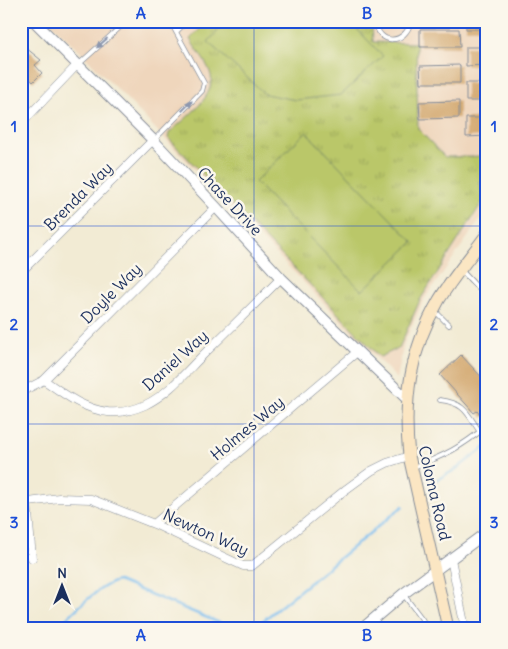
<svg xmlns="http://www.w3.org/2000/svg" width="508" height="649" font-family="Delius,sans-serif">
<defs>
<pattern id="grass-tufts" width="24" height="20" patternUnits="userSpaceOnUse" patternTransform="scale(1.25)"><rect width="24" height="20" fill="#bac769"/><path d="M3 7l-1-3M5 7V3M7 7l1-3M15 17l-1-3M17 17v-4M19 17l1-3" fill="none" stroke="#9fab5d"/></pattern>
</defs>
<rect width="100%" height="100%" fill="#fbf7ec"/>
<filter id="ink" filterUnits="userSpaceOnUse"><feTurbulence type="fractalNoise" baseFrequency=".02" numOctaves="2"/><feDisplacementMap in="SourceGraphic" scale="10" xChannelSelector="R" yChannelSelector="G"/><feConvolveMatrix kernelMatrix="1 2 1 2 8 2 1 2 1" color-interpolation-filters="sRGB"/></filter>
<filter id="wash" filterUnits="userSpaceOnUse"><feTurbulence type="fractalNoise" baseFrequency=".0096" numOctaves="4" result="noise"/><feDisplacementMap in="SourceGraphic" scale="20" xChannelSelector="R" yChannelSelector="G"/><feGaussianBlur stdDeviation="1.12" result="paint"/><feColorMatrix in="noise" values="0 0 0 0 0 0 0 0 0 0 0 0 0 0 0 0 0 1.4 0 .05"/><feComposite in="paint" operator="in"/></filter>
<g filter="url(#wash)">
<rect width="100%" height="100%" fill="#f2ebd4"/>
<path fill="#efd6bc" d="M49 21H487V210L423 301 404 343 397 379 121 93Z"/>
<path fill="url(#grass-tufts)" stroke="#6a7b64" d="M208 21H372L373 42 416 43 418 129 445 157 487 156V171L480 182 483 201 420 300 399 348 380 357 168 138 169 133C184 119 219 95 210 72 206 61 196 50 190 39Z"/>
<path fill="#bac769" stroke="#6a7b64" d="M227 21H349L383 56 341 95 296 100 265 94 208 42Z
M306 132 413 242 362 291 255 182Z"/>
<g fill="none" stroke-linecap="round" stroke-linejoin="round">
<path stroke="#79bdef" stroke-width="2.5" d="M432 482 455 470 487 446
M58 628C69 615 102 583 118 581L232 628
M254 628 403 506"/>
</g>
<g id="blocks">
<path fill="#d3a870" d="M466 21H487V29H466Z
M420 29H459L460 47H420Z
M21 44 41 60 35 65 42 73 33 82 21 69Z
M466 47H487V65L466 66Z
M460 65V83H421L420 66Z
M466 83H487V101H466Z
M459 101V118L420 119 419 102Z
M466 118H487V136L466 137Z
M461 355 487 383V415L483 418 477 411 474 413 440 375Z"/>
</g>
</g>
<g filter="url(#ink)">
<use href="#blocks" fill-opacity="0" stroke="#868d99" stroke-width="1"/>
<g fill="none" stroke-linecap="round" stroke-linejoin="round">
<g stroke="#868d99" stroke-width="5.5">
<path id="service" d="M376 21C377 46 406 45 411 21
M176 32 187 21
M78 65 127 21
M155 139 202 91 204 83 170 21
M461 270 478 288
M436 312 449 325
M440 400C465 403 467 413 480 432
M413 467C445 456 461 447 487 426
M403 594 422 619 427 628"/>
</g>
<g stroke="#868d99" stroke-width="9">
<path id="minor" d="M21 124 77 65
M21 272 153 140
M44 380C64 394 83 409 108 412 120 413 134 410 145 405 168 394 185 373 202 356 229 330 255 304 281 278
M21 392 44 380 216 207
M27 502 32 558
M21 503 59 498 91 499 154 524 243 566H252L345 490 371 471 387 463 409 456
M154 524 357 352
M451 559 465 628"/>
</g>
<g stroke="#868d99" stroke-width="12">
<path id="tertiary" d="M34 21 153 140 216 207 281 278 407 399
M363 628 403 594 487 532"/>
</g>
<g stroke="#868d99" stroke-width="13">
<path id="secondary" d="M448 628 409 456C403 400 410 350 439 300 453 277 471 256 487 234"/>
</g>
<use href="#service" stroke="#fff" stroke-width="4"/>
<use href="#minor" stroke="#fff" stroke-width="8"/>
<use href="#tertiary" stroke="#fff" stroke-width="10"/>
<use href="#secondary" stroke="#fbe6c3" stroke-width="11"/>
</g>
<defs><path id="oneway-solid" d="M-6-.8H1V-3.2L6.5 0L1 3.2V.8H-6Z" transform="scale(1.25)"/></defs>
<g fill="#8d97ae">
<use href="#oneway-solid" transform="translate(102 43) rotate(138)"/>
<use href="#oneway-solid" transform="translate(187 106) rotate(-45)"/>
</g>
</g>
<path fill="none" stroke="#1d4ed8" stroke-width="1" stroke-opacity="0.55" d="M254 21V628M21 226H487M21 424H487"/>
<g text-anchor="middle" stroke-width="5" stroke-linejoin="round" paint-order="stroke">
<g font-size="16" fill="#1b2f5e" stroke="#fbf7ec">
<text transform="translate(78 196) rotate(-45)" y="6">Brenda Way</text>
<text transform="translate(230 201) rotate(47)" y="6">Chase Drive</text>
<text transform="translate(111 293) rotate(-45)" y="6">Doyle Way</text>
<text transform="translate(175 360) rotate(-42)" y="6">Daniel Way</text>
<text transform="translate(247 428) rotate(-40)" y="6">Holmes Way</text>
<text transform="translate(435 493) rotate(77)" y="6">Coloma Road</text>
<text transform="translate(206 532) rotate(24)" y="6">Newton Way</text>
</g>
</g>
<rect width="508" height="649" fill="none" stroke="#fbf7ec" stroke-width="55"/>
<g transform="translate(62 586)" stroke="#fbf7ec" stroke-width="4" paint-order="stroke">
<path d="M0-4L9 19L0 12L-9 19Z" fill="#1b2f5e"/>
<text y="-8" font-size="14" font-weight="bold" text-anchor="middle" fill="#1b2f5e">N</text>
</g>
<rect x="28" y="28" width="452" height="594" fill="none" stroke="#1d4ed8" stroke-width="2"/>
<g font-size="16" text-anchor="middle" font-weight="bold" fill="#1d4ed8">
<text x="141" y="19">A</text>
<text x="367" y="19">B</text>
<text x="14" y="132">1</text>
<text x="494" y="132">1</text>
<text x="14" y="330">2</text>
<text x="494" y="330">2</text>
<text x="14" y="528">3</text>
<text x="494" y="528">3</text>
<text x="141" y="641">A</text>
<text x="367" y="641">B</text>
</g>
</svg>
